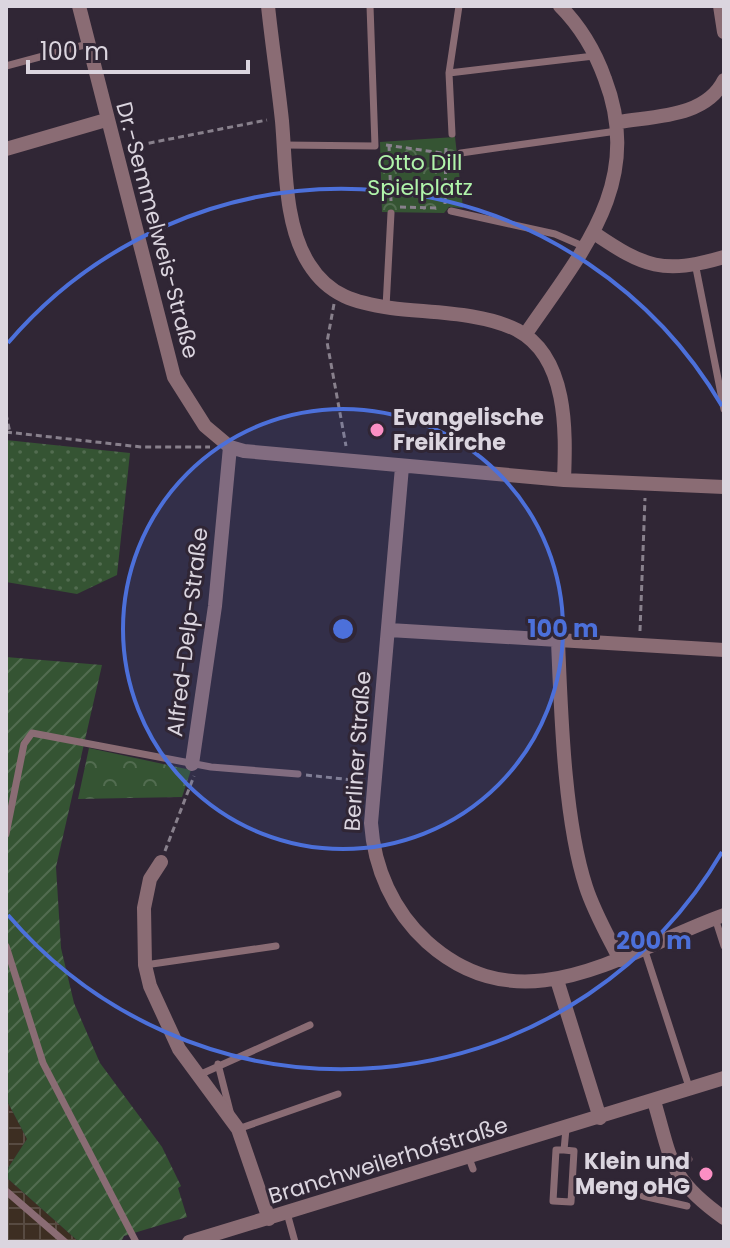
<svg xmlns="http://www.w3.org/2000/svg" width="730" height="1248" font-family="Poppins,sans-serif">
<defs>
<pattern id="industrial-grid" width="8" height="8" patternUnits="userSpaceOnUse" patternTransform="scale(2)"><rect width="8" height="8" fill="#3d2e22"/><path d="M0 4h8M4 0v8" fill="none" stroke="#584b42"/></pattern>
<pattern id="grass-dots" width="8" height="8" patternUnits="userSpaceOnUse" patternTransform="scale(2)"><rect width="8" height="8" fill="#355433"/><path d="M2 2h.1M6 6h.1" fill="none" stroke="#526c50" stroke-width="1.8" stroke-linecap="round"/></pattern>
<pattern id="park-crowns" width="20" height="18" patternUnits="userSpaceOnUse" patternTransform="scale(2)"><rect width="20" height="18" fill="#355433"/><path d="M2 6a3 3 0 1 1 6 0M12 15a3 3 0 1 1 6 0" fill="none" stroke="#526c50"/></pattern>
<pattern id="garden-furrows" width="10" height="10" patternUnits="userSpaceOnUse" patternTransform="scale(2)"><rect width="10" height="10" fill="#355433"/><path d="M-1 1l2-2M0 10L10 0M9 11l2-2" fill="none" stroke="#526c50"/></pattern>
</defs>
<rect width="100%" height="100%" fill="#302635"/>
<path fill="url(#industrial-grid)" d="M6 1099 27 1139 6 1171Z
M6 1177 79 1242H6Z"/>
<path fill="url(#grass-dots)" d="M6 440 130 453 117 575 77 594 6 582Z"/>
<path fill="url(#park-crowns)" d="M455 137 463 208 449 207 444 213 382 212 380 142Z
M89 748 191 770 182 797 78 799Z"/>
<path fill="url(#garden-furrows)" d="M6 657 102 665 56 867 61 948 74 1003 100 1063 162 1147 181 1186 178 1188 187 1217 124 1236 121 1242H79L6 1177V1171L27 1139 6 1099Z"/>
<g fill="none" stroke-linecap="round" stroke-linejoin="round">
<path stroke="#88808c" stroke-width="3" stroke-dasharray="6 4" stroke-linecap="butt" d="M386 145 449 154
M389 145 391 201
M129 147 267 120
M445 204 446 144
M400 207 440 208
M334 304 327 342 346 446
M6 414 10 433
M6 432 141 447H210
M640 631 645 498
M306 775 362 781
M165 851 194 776"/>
<path stroke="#8a6c74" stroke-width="7" d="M6 66 88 44
M449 73 594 56
M452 134 449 73 459 6
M284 145 375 146 370 6
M461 153 617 131
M451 211 555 234 585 247
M695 263 724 409
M386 307 391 213
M6 834 24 744 32 733 211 767 298 774
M715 918 724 946
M6 946 43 1063 136 1242
M644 948 690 1090
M145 965 276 946
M218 1064 231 1115
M199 1075 310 1025
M238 1129 338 1094
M564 1150H556L553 1201 571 1202 574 1151 564 1150 566 1129
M469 1158 473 1169
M673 1163 689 1159
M6 1191 65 1242
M643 1196 687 1206
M287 1213 295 1242"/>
<path stroke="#8a6c74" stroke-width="14" d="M79 6 174 377 205 426 230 447 244 451 564 480 724 487
M268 6C272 44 278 83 282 121 286 166 284 225 309 264 329 296 356 303 391 308 430 313 481 312 517 330 568 357 566 431 564 480
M720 6 724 32
M619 122C655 116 706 117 724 80
M6 149 106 120
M594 233C644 267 663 275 724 257
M525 335C581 253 645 183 605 79 595 51 581 27 560 6
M402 467 371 823C374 868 393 911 427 942 524 1029 626 950 724 915
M389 630 724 650
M558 641C561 712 564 820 586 887 594 912 608 936 620 960
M192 764 215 606 230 447
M161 862 150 879 144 908 145 965 150 986 179 1049 238 1129 269 1219
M557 980 600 1118
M654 1101C672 1162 669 1179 724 1218
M189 1242 724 1078"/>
</g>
<circle cx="343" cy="629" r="220" fill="#4c70da" fill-opacity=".12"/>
<g fill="none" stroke="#4c70da" stroke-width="4">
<circle cx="343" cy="629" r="220"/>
<path d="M722 852A440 440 0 0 1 8 915M8 343A440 440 0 0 1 722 406"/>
</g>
<g fill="#fb8fc4" stroke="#302635" stroke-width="3">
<circle cx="377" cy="430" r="8"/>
<circle cx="706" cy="1174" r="8"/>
</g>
<g text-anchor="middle" stroke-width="6" stroke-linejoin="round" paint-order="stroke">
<g font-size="22" fill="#b0f3aa" stroke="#302635">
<text x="420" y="170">Otto Dill<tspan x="420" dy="25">Spielplatz</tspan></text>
</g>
<g font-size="22" fill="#dbd5df" stroke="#302635">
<text transform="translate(158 230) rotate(75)" y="8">Dr.-Semmelweis-Straße</text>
<text transform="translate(187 632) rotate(-83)" y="8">Alfred-Delp-Straße</text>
<text transform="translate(357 751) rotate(-86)" y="8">Berliner Straße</text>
<text transform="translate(388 1160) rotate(-17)" y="8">Branchweilerhofstraße</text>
</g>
<g font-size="22" font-weight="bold" fill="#dbd5df" stroke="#302635" text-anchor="start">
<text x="393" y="425">Evangelische<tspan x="393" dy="25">Freikirche</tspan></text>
<text x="690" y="1169" text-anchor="end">Klein und<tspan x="690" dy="25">Meng oHG</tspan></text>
</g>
</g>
<circle cx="343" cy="629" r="12" fill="#4c70da" stroke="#302635" stroke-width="4"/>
<g font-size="24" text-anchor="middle" font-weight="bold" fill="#4c70da" stroke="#302635" stroke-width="6" stroke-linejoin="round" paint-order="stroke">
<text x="563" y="637">100 m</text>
<text x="654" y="949">200 m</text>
</g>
<rect width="730" height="1248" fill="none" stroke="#dbd5df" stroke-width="16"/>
<path d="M28 60v12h220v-12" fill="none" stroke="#dbd5df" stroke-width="4"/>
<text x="40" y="60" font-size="24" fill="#dbd5df" stroke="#302635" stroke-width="6" paint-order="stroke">100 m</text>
</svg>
